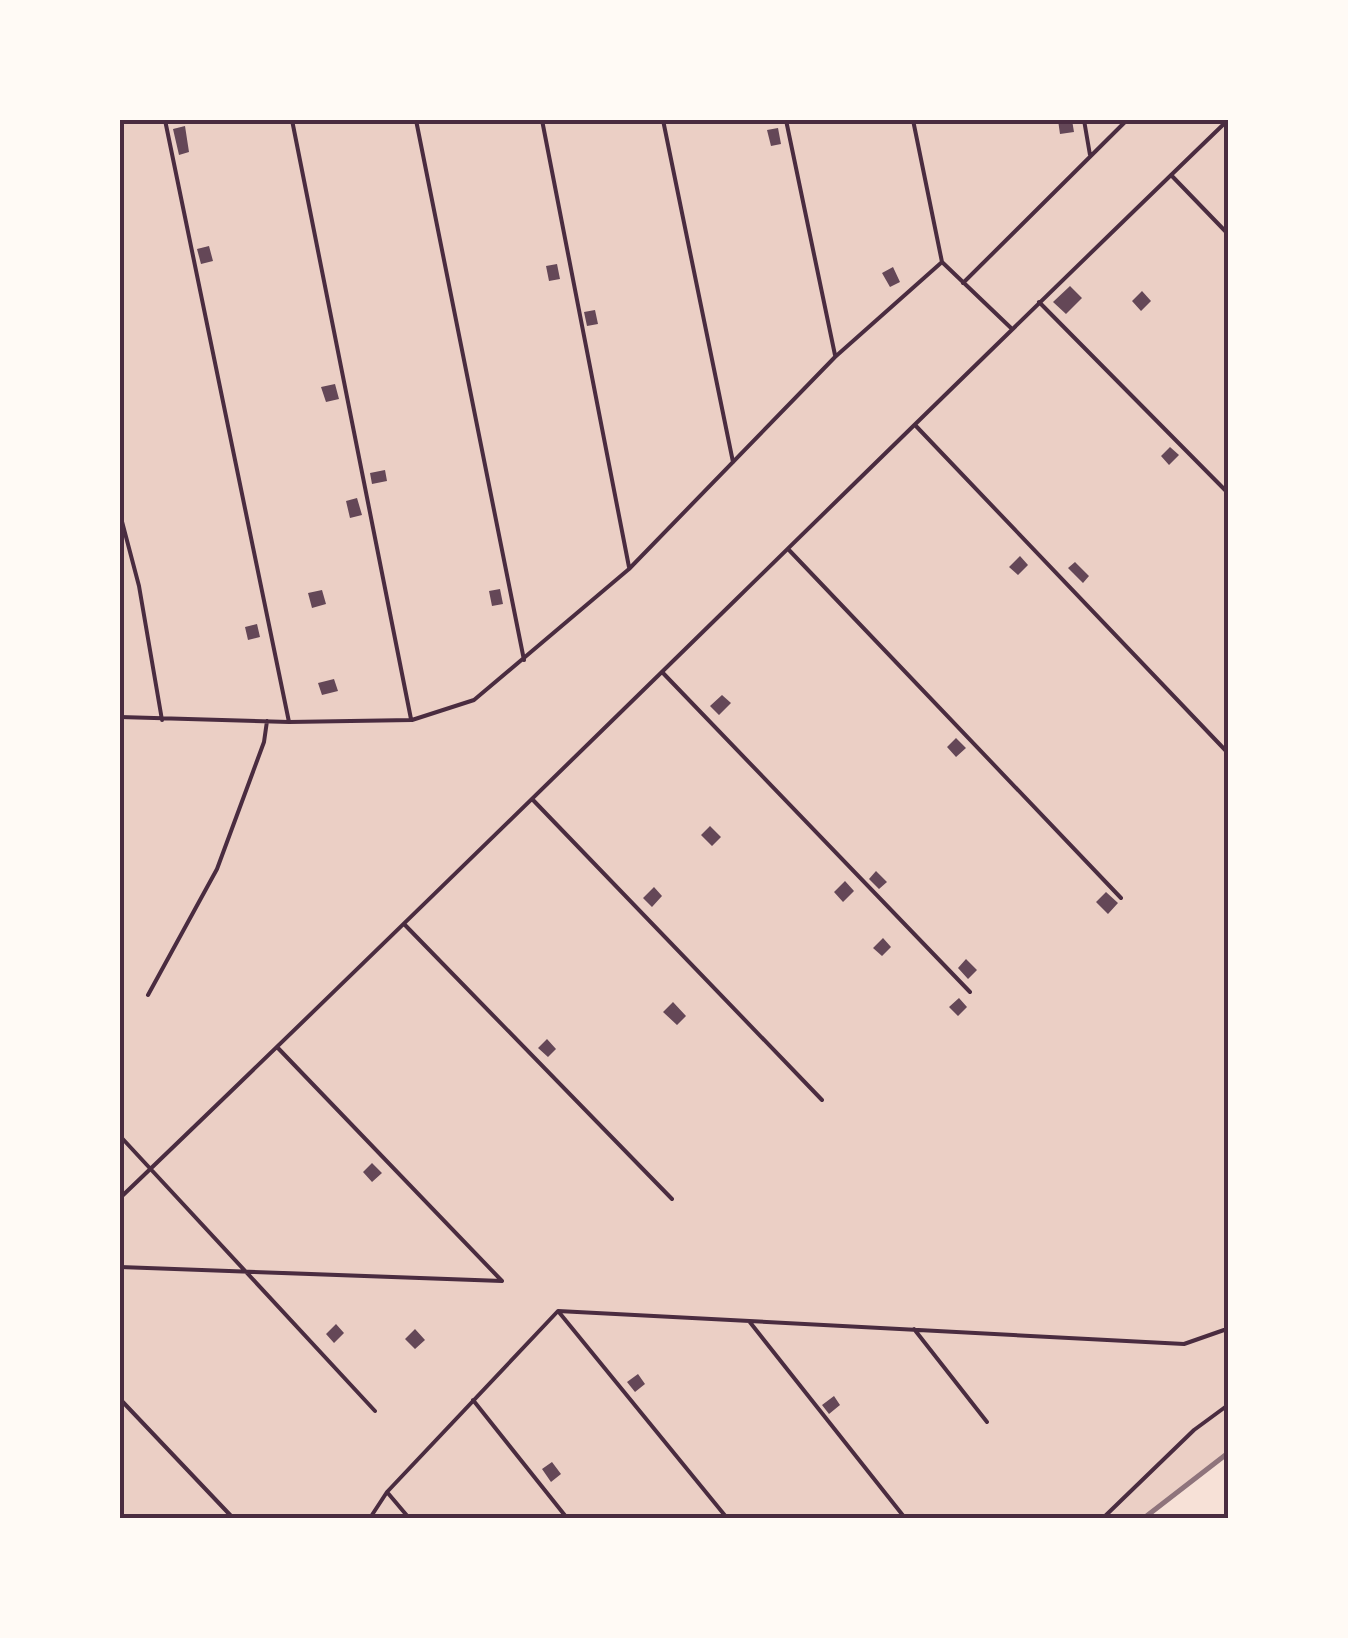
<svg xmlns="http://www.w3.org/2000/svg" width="1348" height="1638" font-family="'Crimson Pro',serif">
<rect width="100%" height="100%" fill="#f7e1d7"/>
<path fill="#ebcfc5" d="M120 120H1228V1453L1144 1518H120Z"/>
<path fill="#644757" d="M1058 120H1072L1074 132 1060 134Z
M185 126 189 152 179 155 173 129Z
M778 128 781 144 771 146 767 130Z
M209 246 213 261 201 264 197 249Z
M557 264 560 279 549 281 546 266Z
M893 267 900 282 890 287 882 273Z
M1070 286 1082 298 1066 314 1053 302Z
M1142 291 1151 301 1141 311 1132 301Z
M595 310 598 324 587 326 584 312Z
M335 384 339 399 326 402 321 387Z
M1170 447 1179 455 1169 465 1161 456Z
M385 470 387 481 372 484 370 473Z
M357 498 362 515 350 518 346 501Z
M1020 556 1028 565 1018 575 1009 567Z
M1075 562 1089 576 1083 583 1068 568Z
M500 589 503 604 492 606 489 591Z
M322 590 326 604 312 608 308 593Z
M257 624 260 637 248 640 245 627Z
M334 679 338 691 322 695 318 683Z
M722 695 731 703 719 715 710 706Z
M956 738 966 748 956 757 947 747Z
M710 826 721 837 712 846 701 835Z
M876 871 887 882 879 889 869 879Z
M845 881 854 891 843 902 834 892Z
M654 887 662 896 652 907 643 898Z
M1106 892 1118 903 1108 914 1096 902Z
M883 938 891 947 882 956 873 948Z
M966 959 977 970 968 979 958 968Z
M959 998 967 1007 958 1016 949 1007Z
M673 1002 686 1016 677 1025 663 1012Z
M547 1039 556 1049 548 1057 538 1048Z
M372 1163 382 1173 372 1182 363 1172Z
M336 1324 344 1333 334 1343 326 1334Z
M415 1329 425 1340 415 1349 405 1339Z
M638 1374 645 1384 635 1392 627 1382Z
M834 1396 840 1405 829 1414 822 1405Z
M552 1462 561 1474 551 1482 542 1469Z"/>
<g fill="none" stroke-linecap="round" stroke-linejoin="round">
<path stroke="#4a2c40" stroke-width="4" d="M165 120 289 722
M292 120 411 719
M416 120 524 660
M542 120 629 567
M663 120 733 462
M786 120 835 355
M913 120 942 262 1011 328
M1084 120 1090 155
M1171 175 1228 234
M963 283 1127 120
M1039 302 1228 493
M915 425 1228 753
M120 514 139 586 162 720
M789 550 1121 898
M663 673 970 992
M120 717 289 722 412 720 474 700 629 569 835 357 942 262
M533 800 822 1100
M405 925 672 1199
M148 995 217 869 264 742 267 721
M277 1047 502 1281
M120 1136 375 1411
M120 1198C492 842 857 478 1228 120
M120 1267 502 1281
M558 1311 727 1518
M749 1321 905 1518
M914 1329 987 1422
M120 1399 233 1518
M473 1400 567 1518
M387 1492 409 1518
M370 1518 387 1492 558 1311 1184 1344 1224 1330 1228 1332
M1103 1518 1194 1430 1228 1405"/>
<path stroke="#8f747c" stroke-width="5" d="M1144 1518 1228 1453"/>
</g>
<rect width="1348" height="1638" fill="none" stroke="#fffaf5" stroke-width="245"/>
<rect x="122" y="122" width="1104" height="1394" fill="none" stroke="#4a2c40" stroke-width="4"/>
</svg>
